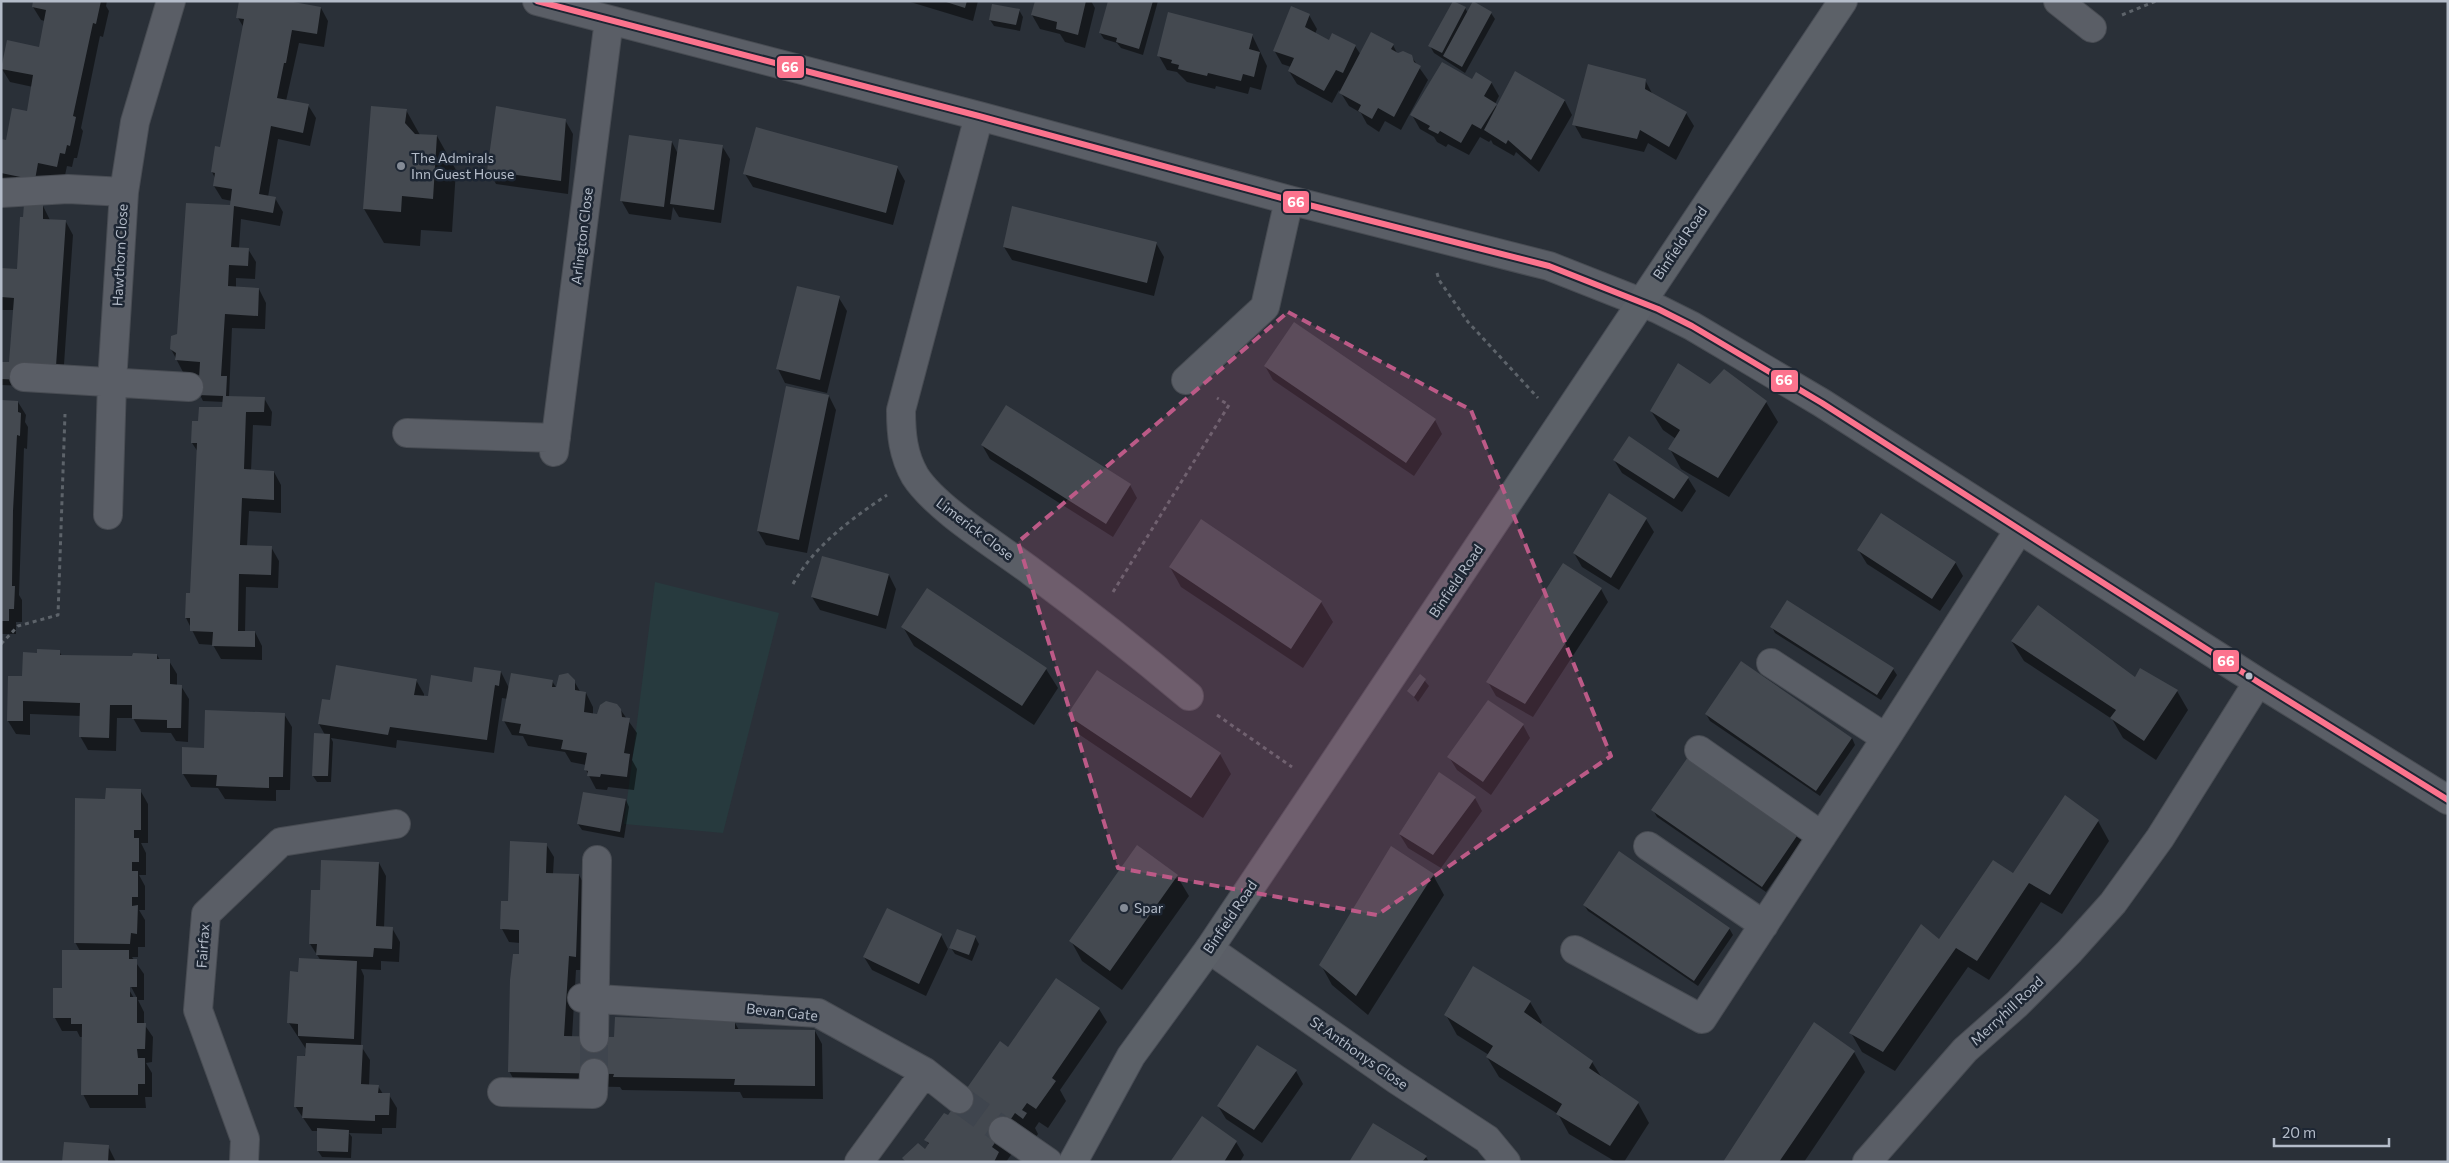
<svg xmlns="http://www.w3.org/2000/svg" width="2449" height="1163" font-family="Commissioner,sans-serif">
<rect width="100%" height="100%" fill="#2a3038"/>
<path fill="#273a3e" d="M655 582 779 613 723 833 624 824Z"/>
<path fill="#0007" fill-rule="evenodd" d="M34 1H107L106 6 109 11 103 37 100 36 81 128 83 131 77 158H74L72 167 67 166 64 180 45 176 42 193 1 185V140L7 142 28 113 33 87 10 82 2 69 40 48 45 21 41 20 33 7Z
M907 1H978L973 21Z
M1036 1H1091L1095 8 1085 48 1065 42 1060 34 1040 29 1032 15Z
M1109 1H1158L1143 55 1121 48 1117 43 1104 39 1100 33Z
M321 8 328 21 324 47 299 43 286 101 308 105 316 118 310 146 278 139 268 197 275 198 283 212 280 226 241 219 239 248 248 249 256 262 255 279 236 278V288L259 289 266 303 265 329 232 328 229 397 264 398 272 412 271 426 253 425 251 471 274 472 281 485V513L249 511 247 546 271 547 279 561 278 588 246 587 245 632H255L262 646V660L221 659 213 645 199 644 186 618 191 595 198 452 192 443 200 422 224 409V402L203 401 200 395V375L184 374 171 349 231 206 232 201 222 199 214 186 215 178 212 172 221 149 244 28 238 18Z
M1465 8 1468 13H1491L1495 19 1465 73 1434 53 1430 46Z
M1019 10 1023 17 1020 31 994 26 990 20Z
M1309 15 1317 29 1315 34 1330 41 1333 35 1355 46 1361 55 1393 45 1398 55 1411 56 1428 80 1401 130 1385 121 1379 132 1367 124 1361 113 1349 106 1339 90 1332 103 1297 84 1289 71 1291 67 1282 64 1274 50Z
M1252 35 1267 66 1261 90 1250 87 1248 94 1216 86 1215 89 1187 82 1177 72 1167 70 1159 56Z
M1516 73 1565 101 1572 115 1539 172 1516 152 1514 156 1493 144 1491 140 1489 142 1480 137 1469 155 1448 144 1446 147 1437 142 1434 137 1420 129 1412 115 1472 80 1491 82 1499 96 1495 104 1497 107Z
M1645 80 1653 95 1686 113 1694 126 1676 160 1648 143 1644 152 1582 138 1574 124Z
M406 110 420 135 437 136 456 170 452 232 421 230 420 246 384 243 364 209Z
M565 120 573 134 568 194 496 184 489 170Z
M672 142 678 154 722 146 730 159 721 223 679 217 673 207 671 220 629 214 621 200Z
M897 167 905 181 893 225 753 187 745 174Z
M43 206 50 220 66 222 73 235 63 379 26 386 1 385V364H11L14 310H1V269L18 270Z
M1156 243 1164 257 1154 296 1012 260 1004 247Z
M839 298 847 311 827 393 785 383 778 369Z
M1265 366 1435 420 1442 434 1414 476 1273 380Z
M1724 371 1766 402 1778 422 1729 497 1681 469 1670 449 1676 439 1663 430 1651 411 1710 385Z
M829 396 836 410 807 553 766 545 758 531Z
M1 401 18 402 26 415 25 422 28 427 27 449 24 448 19 595 22 600V622H16V634H1Z
M982 445 1130 485 1137 498 1113 537 990 459Z
M1614 460 1688 478 1696 491 1682 512 1622 473Z
M1646 519 1654 532 1619 590 1582 567 1574 553Z
M1201 521 1321 602 1333 622 1303 668 1181 587 1170 567Z
M1859 551 1955 562 1963 576 1940 611 1867 564Z
M889 575 896 589 886 629 820 610 812 597Z
M1601 589 1608 602 1533 717 1496 696 1488 682Z
M903 627 1046 669 1058 688 1034 725 914 646Z
M1772 627 1893 669 1897 675 1881 700 1775 633Z
M2012 642 2177 691 2188 710 2156 760 2123 738 2112 719 2024 661Z
M59 651 62 656 133 658 157 655 160 660 169 661 177 674V686H181L189 699 188 742 176 741 171 733 141 732 133 718H117L116 751 88 750 80 736 81 716 30 714V735L16 734 8 721 23 677 38 655Z
M501 672 509 688 552 681 557 689 574 681 581 693H586L593 707V714L598 715 620 709 637 733 632 760 637 769 634 790 608 787 607 790 596 789 586 770V765L571 762 565 752 528 746 523 736 512 735 504 721 508 699 502 698 494 753 397 740 396 748 331 738 333 742 331 782H317L313 776 325 735 319 724 331 702 416 680 424 694V697L429 698Z
M1420 675 1429 686 1418 702 1409 691Z
M284 714 292 727 290 790H276V801L225 799 218 788 191 787 183 774 206 749Z
M1706 714 1852 738 1855 745 1820 796 1710 721Z
M1069 715 1220 754 1231 774 1203 818 1080 735Z
M1523 725 1530 738 1491 795 1457 770 1449 757Z
M140 790 148 804V843H141L146 853V875H139L145 886V910H139L145 920V947H138V957H132L144 974V1000H138L144 1012V1024L153 1037 152 1062 146 1063 152 1073V1097H145L146 1108H90L83 1094V1037H80L77 1031H62L55 1018 63 989 80 951 75 942 107 800ZM128 981 137 998H134L125 983Z
M1475 798 1482 811 1441 868 1408 848 1400 835Z
M626 800 629 807 624 838 582 830 578 824Z
M1653 810 1798 834 1802 841 1766 892 1657 817Z
M2098 821 2109 841 2062 914 2041 902 1989 980 1968 967 1895 1071 1862 1052 1851 1033 1940 940Z
M546 844 554 857 553 874 579 875 586 888 583 970H576L572 1037 616 1039 735 1023 739 1030 815 1031 822 1044 823 1099 743 1098 740 1092 622 1090 620 1087 517 1085 509 1071 520 943 509 942 502 929 509 903Z
M379 863 386 876 384 928H392L400 942 399 962 381 961V970L361 969 364 976 361 1046 370 1060 369 1086H378L383 1094 389 1095 397 1108 396 1128H382V1134L349 1133 352 1137 351 1158 322 1157 318 1151 319 1131H312L295 1106 306 1049 289 1023 299 973 321 961 310 944 322 892Z
M1433 875 1444 895 1368 1015 1332 985 1321 965Z
M1177 876 1189 896 1122 990 1082 961 1071 941Z
M1584 905 1729 928 1733 935 1698 986 1588 911Z
M941 935 948 949 926 996 872 970 864 957Z
M975 937 979 944 972 961 955 954 951 948Z
M1530 1002 1542 1022 1540 1025 1592 1062 1602 1078 1638 1103 1649 1123 1624 1162H1616L1569 1134 1558 1114 1499 1077 1487 1057 1489 1055 1457 1035 1446 1015Z
M1099 1009 1107 1022 1060 1090 1066 1101 1048 1128 1039 1122 1035 1128 1038 1134 1035 1138 1027 1132 1006 1162H906L904 1158 925 1151 929 1145 926 1140 1009 1049Z
M1854 1052 1865 1072 1804 1162H1725Z
M1296 1071 1303 1084 1262 1143 1226 1119 1218 1106Z
M1236 1142 1244 1155 1240 1162H1171Z
M108 1146 116 1162H64Z
M1426 1157 1429 1162H1351Z"/>
<path fill="#444950" d="M33 1H101L96 24 93 23 73 116 76 117 70 146 67 145 65 154 60 153 57 167 38 163 35 180 1 173V139L6 140 12 108 27 111 33 75 1 69 7 40 39 47 46 10 32 7Z
M239 1H288L321 7 317 34 292 30 286 63H284L277 98 309 104 303 133 271 126 259 194 276 197 273 213 234 206 231 247 249 248 248 266 229 265 228 286 259 288 258 316 225 314 221 376H227L226 396 265 397 264 412H246L244 469 274 471V500L242 498 240 545 272 546 271 575 239 574 238 631H255V647L212 646 213 632 190 631V618H185L186 593H190L197 443H191L192 421H198L199 407H222L223 396 198 395 200 362 175 360 176 353 170 349 171 336 177 334 186 203 230 205 232 189 213 186 215 173 211 172 215 146 220 147 244 19 236 18Z
M943 1H967L965 8Z
M1035 1H1086L1078 35 1056 29 1057 22 1031 15Z
M1108 1H1153L1139 49 1116 42 1117 38 1099 33Z
M1453 1 1466 7 1442 53 1428 46Z
M1473 1 1492 12 1462 67 1443 56Z
M992 4 1020 9 1016 25 989 20Z
M1291 6 1310 14 1305 27 1329 40 1332 33 1356 45 1343 73 1336 70 1324 91 1288 71 1294 58 1273 51Z
M1168 12 1253 34 1249 49 1260 52 1254 77 1243 74 1241 81 1208 73 1207 76 1178 69 1179 65 1171 63 1172 60 1157 56Z
M1371 32 1394 44 1391 49 1398 53 1403 51 1412 55 1414 62 1421 66 1394 117 1378 108 1372 119 1358 111 1361 105 1339 93Z
M1442 62 1472 79 1476 72 1492 82 1484 96 1497 104 1481 129 1472 124 1461 143 1440 131 1438 134 1428 129 1430 126 1410 115Z
M1588 64 1646 79 1645 89 1687 112 1669 147 1640 130 1637 139 1572 125Z
M1515 71 1565 100 1531 160 1508 140 1506 144 1484 130Z
M371 106 407 109 405 123 415 134 437 135 433 199 402 196 401 212 363 209Z
M496 106 566 119 561 181 487 171Z
M756 127 898 166 886 213 743 174Z
M629 135 672 141 664 207 620 201Z
M679 139 723 145 714 210 670 204Z
M24 204 43 205V219L66 220 56 366 24 363 23 380 1 379V362H9L14 298 1 297V268L17 269 20 217H23Z
M1012 206 1157 242 1147 283 1003 247Z
M797 286 840 296 820 380 776 369Z
M1294 322 1436 419 1406 463 1264 366Z
M1678 363 1710 384 1724 369 1767 401 1718 478 1668 449 1680 430 1650 411Z
M786 386 829 395 799 540 757 531Z
M1 400 18 401V412L21 413 20 436 17 435 13 511 12 586H15L14 609H9V621H1Z
M1006 405 1131 484 1106 524 981 445Z
M1629 436 1689 477 1674 499 1613 460Z
M1609 493 1647 518 1611 578 1573 553Z
M1881 513 1956 562 1932 599 1857 550Z
M1201 519 1322 601 1291 649 1169 567Z
M822 556 889 574 878 616 811 597Z
M1563 563 1602 588 1525 704 1486 682Z
M927 588 1047 668 1022 706 901 627Z
M1787 600 1894 668 1877 695 1770 627Z
M2038 605 2135 677 2140 668 2178 690 2144 741 2110 718 2116 710 2011 641Z
M37 649 60 650V655L132 656 133 653 157 654V659H170V684L182 685 181 728H167V720L132 719V705H110L109 738 79 737 80 703 23 701V721H7L8 676H22L23 652 37 653Z
M1741 661 1852 738 1816 791 1705 714Z
M336 665 417 679 414 695 428 696 431 675 472 682 474 667 501 671 499 686 495 685 487 740 390 727 388 735 318 724 322 699 330 700Z
M1097 670 1221 753 1191 798 1067 715Z
M511 673 553 680 552 687H556L559 675 568 673 575 680V690L586 692 584 712 597 714 600 705 606 701 617 704 621 709 622 717 630 718 624 753 630 754 627 777 601 774 600 777 587 776 588 771 584 770 587 753 561 749 563 740 519 733 521 724 502 721Z
M1420 674 1426 679 1414 697 1407 691Z
M1488 700 1524 724 1483 782 1447 757Z
M205 710 285 713 283 777H269V788L216 786 217 775 182 774V747L204 748Z
M314 733 330 734 328 776H312Z
M1688 757 1799 833 1762 887 1651 810Z
M1439 772 1476 797 1433 855 1399 834Z
M106 788 141 789V830H134V838H139V862H132V871H138V897H132V906L138 905 137 934 131 933 130 944 74 943 75 798 105 799Z
M583 792 626 799 620 832 577 824Z
M2065 795 2099 820 2050 895 2029 883 1977 961 1956 948 1883 1052 1849 1033 1921 924 1939 939 1993 860 2013 873Z
M510 841 547 843 546 873 579 874 576 957 569 956 564 1036 614 1037 615 1017 735 1021V1029L815 1030V1086L734 1085 735 1079 613 1077 614 1074 508 1072 510 980 513 954H519V930L500 929 501 901H508Z
M1137 845 1178 875 1110 971 1069 941Z
M1391 846 1434 874 1356 996 1319 965Z
M1619 851 1730 928 1694 981 1583 905Z
M321 860 379 862 376 926 393 927 392 949 374 948 373 957 316 955 317 944H309L311 890H320Z
M887 908 942 934 919 984 863 957Z
M957 929 976 936 969 955 949 948Z
M62 950H129V959H137V987H130V997H137V1023H146L145 1049H137L138 1058H145V1084H138V1095H81L82 1024H71V1018H53V988H62Z
M299 958 357 961 354 1039 298 1036V1024L287 1023 290 971 298 972Z
M1473 966 1531 1001 1524 1012 1593 1061 1589 1068 1639 1102 1610 1146 1556 1114 1562 1104 1486 1057 1493 1046 1444 1015Z
M1056 978 1100 1008 1052 1078 1056 1081 1036 1109 1027 1103 1022 1110 1027 1113 1023 1119 1015 1113 992 1147 999 1152 994 1162H906L902 1158 918 1143 925 1149 929 1143 924 1140 944 1113 948 1115 1000 1041 1008 1047Z
M1814 1022 1855 1051 1779 1162H1723Z
M306 1043 363 1045 361 1084 379 1085 378 1093H390L389 1115H375V1121L302 1118 303 1107H294L297 1056H305Z
M1257 1045 1297 1070 1254 1130 1217 1106Z
M1202 1116 1237 1141 1224 1162H1170Z
M1373 1123 1427 1156 1422 1162H1349Z
M317 1128 349 1130 348 1152 317 1151Z
M64 1142 109 1145 108 1162H62Z"/>
<g fill="none" stroke-linecap="round" stroke-linejoin="round">
<path stroke="#3f454e" stroke-width="28" stroke-dasharray="28 14" stroke-linecap="butt" d="M594 1073V1038
M959 1099 1003 1131"/>
<g stroke="#484c53" stroke-width="30">
<path id="minor" d="M537 1 979 116 1289 200 1549 266 1658 309 1692 326 1822 403 2258 682 2448 800
M2058 1 2092 28
M979 116 901 410C901 434 903 455 915 476 936 509 999 547 1032 572 1086 612 1138 653 1189 696
M1 193 68 189 124 192
M24 377 189 387
M1186 380 1265 307 1289 200
M407 433 556 438
M554 452 609 20
M108 515 112 382 124 192 135 122 171 1
M1771 663 1886 738
M1699 750 1822 836
M1648 846 1764 925
M1209 949 1397 1080 1487 1139 1506 1162
M1575 950 1702 1019 1886 738 2019 530
M582 998 818 1013 925 1072 959 1099
M594 1038 597 860
M502 1092 593 1094 594 1073
M1003 1131 1048 1162
M244 1162 245 1139 198 1010 206 914 281 842 396 824
M859 1162 925 1072
M1867 1162 1965 1050 2017 1004 2069 952 2113 903 2160 838 2258 682"/>
</g>
<g stroke="#484c55" stroke-width="30">
<path id="major" d="M1073 1162 1131 1056 1209 949 1319 785 1843 1"/>
</g>
<path stroke="#5d636a" stroke-width="3" stroke-dasharray="4 4" stroke-linecap="butt" d="M2122 15 2156 1
M1437 273 1439 280 1468 322 1538 398
M793 584C814 546 851 519 887 495
M1113 592 1229 405 1217 398
M1 644 18 626 58 615 65 414
M1217 715 1292 767"/>
<use href="#minor" stroke="#5a5e66" stroke-width="28"/>
<use href="#major" stroke="#5c6168" stroke-width="28"/>
<g stroke="#1d2633" stroke-width="10">
<path id="bus-1" d="M537 1 979 116 1289 200 1549 266 1658 309 1692 326 1822 403 2258 682 2448 800"/>
</g>
<use href="#bus-1" stroke="#fc738d" stroke-width="6"/>
</g>
<path fill="#bc5a87" fill-opacity="0.2" stroke="#bc5a87" stroke-width="4" stroke-dasharray="10 6" stroke-linejoin="round" d="M1288 312 1471 410 1611 756 1377 915 1118 868 1018 542Z"/>
<g fill="#848b96" stroke="#1d2633" stroke-width="2">
<circle cx="401" cy="166" r="5"/>
<circle cx="1124" cy="908" r="5"/>
</g>
<circle fill="#b4bcc9" stroke="#1d2633" stroke-width="2" cx="2249" cy="676" r="4.5"/>
<g text-anchor="middle" stroke-width="5" stroke-linejoin="round" paint-order="stroke">
<g font-size="14" fill="#b4bcc9" stroke="#1d2633" text-anchor="start">
<text x="411" y="163">The Admirals<tspan x="411" dy="16">Inn Guest House</tspan></text>
<text x="1134" y="913">Spar</text>
</g>
<g font-size="14" fill="#b4bcc9" stroke="#1d2633">
<text transform="translate(582 236) rotate(-83)" y="5">Arlington Close</text>
<text transform="translate(1680 243) rotate(-56)" y="5">Binfield Road</text>
<text transform="translate(120 255) rotate(-87)" y="5">Hawthorn Close</text>
<text transform="translate(975 529) rotate(37)" y="5">Limerick Close</text>
<text transform="translate(1456 581) rotate(-56)" y="5">Binfield Road</text>
<text transform="translate(1230 917) rotate(-56)" y="5">Binfield Road</text>
<text transform="translate(203 946) rotate(-86)" y="5">Fairfax</text>
<text transform="translate(2007 1011) rotate(-43)" y="5">Merryhill Road</text>
<text transform="translate(782 1012) rotate(6)" y="5">Bevan Gate</text>
<text transform="translate(1359 1053) rotate(35)" y="5">St Anthonys Close</text>
</g>
</g>
<g stroke="#1d2633" stroke-width="2">
<rect x="776" y="55" width="29" height="24" rx="5" fill="#fc738d"/>
<rect x="1282" y="190" width="28" height="24" rx="5" fill="#fc738d"/>
<rect x="1770" y="369" width="29" height="24" rx="5" fill="#fc738d"/>
<rect x="2212" y="649" width="28" height="24" rx="5" fill="#fc738d"/>
</g>
<g font-size="14" text-anchor="middle" font-weight="bold" fill="#fff">
<text x="790" y="72">66</text>
<text x="1296" y="207">66</text>
<text x="1784" y="385">66</text>
<text x="2226" y="666">66</text>
</g>
<rect width="2449" height="1163" fill="none" stroke="#b4bcc9" stroke-width="5"/>
<path d="M2274 1138v8h115v-8" fill="none" stroke="#b4bcc9" stroke-width="2.5"/>
<text x="2282" y="1138" font-size="15" fill="#b4bcc9" stroke="#1d2633" stroke-width="4" paint-order="stroke">20 m</text>
</svg>
